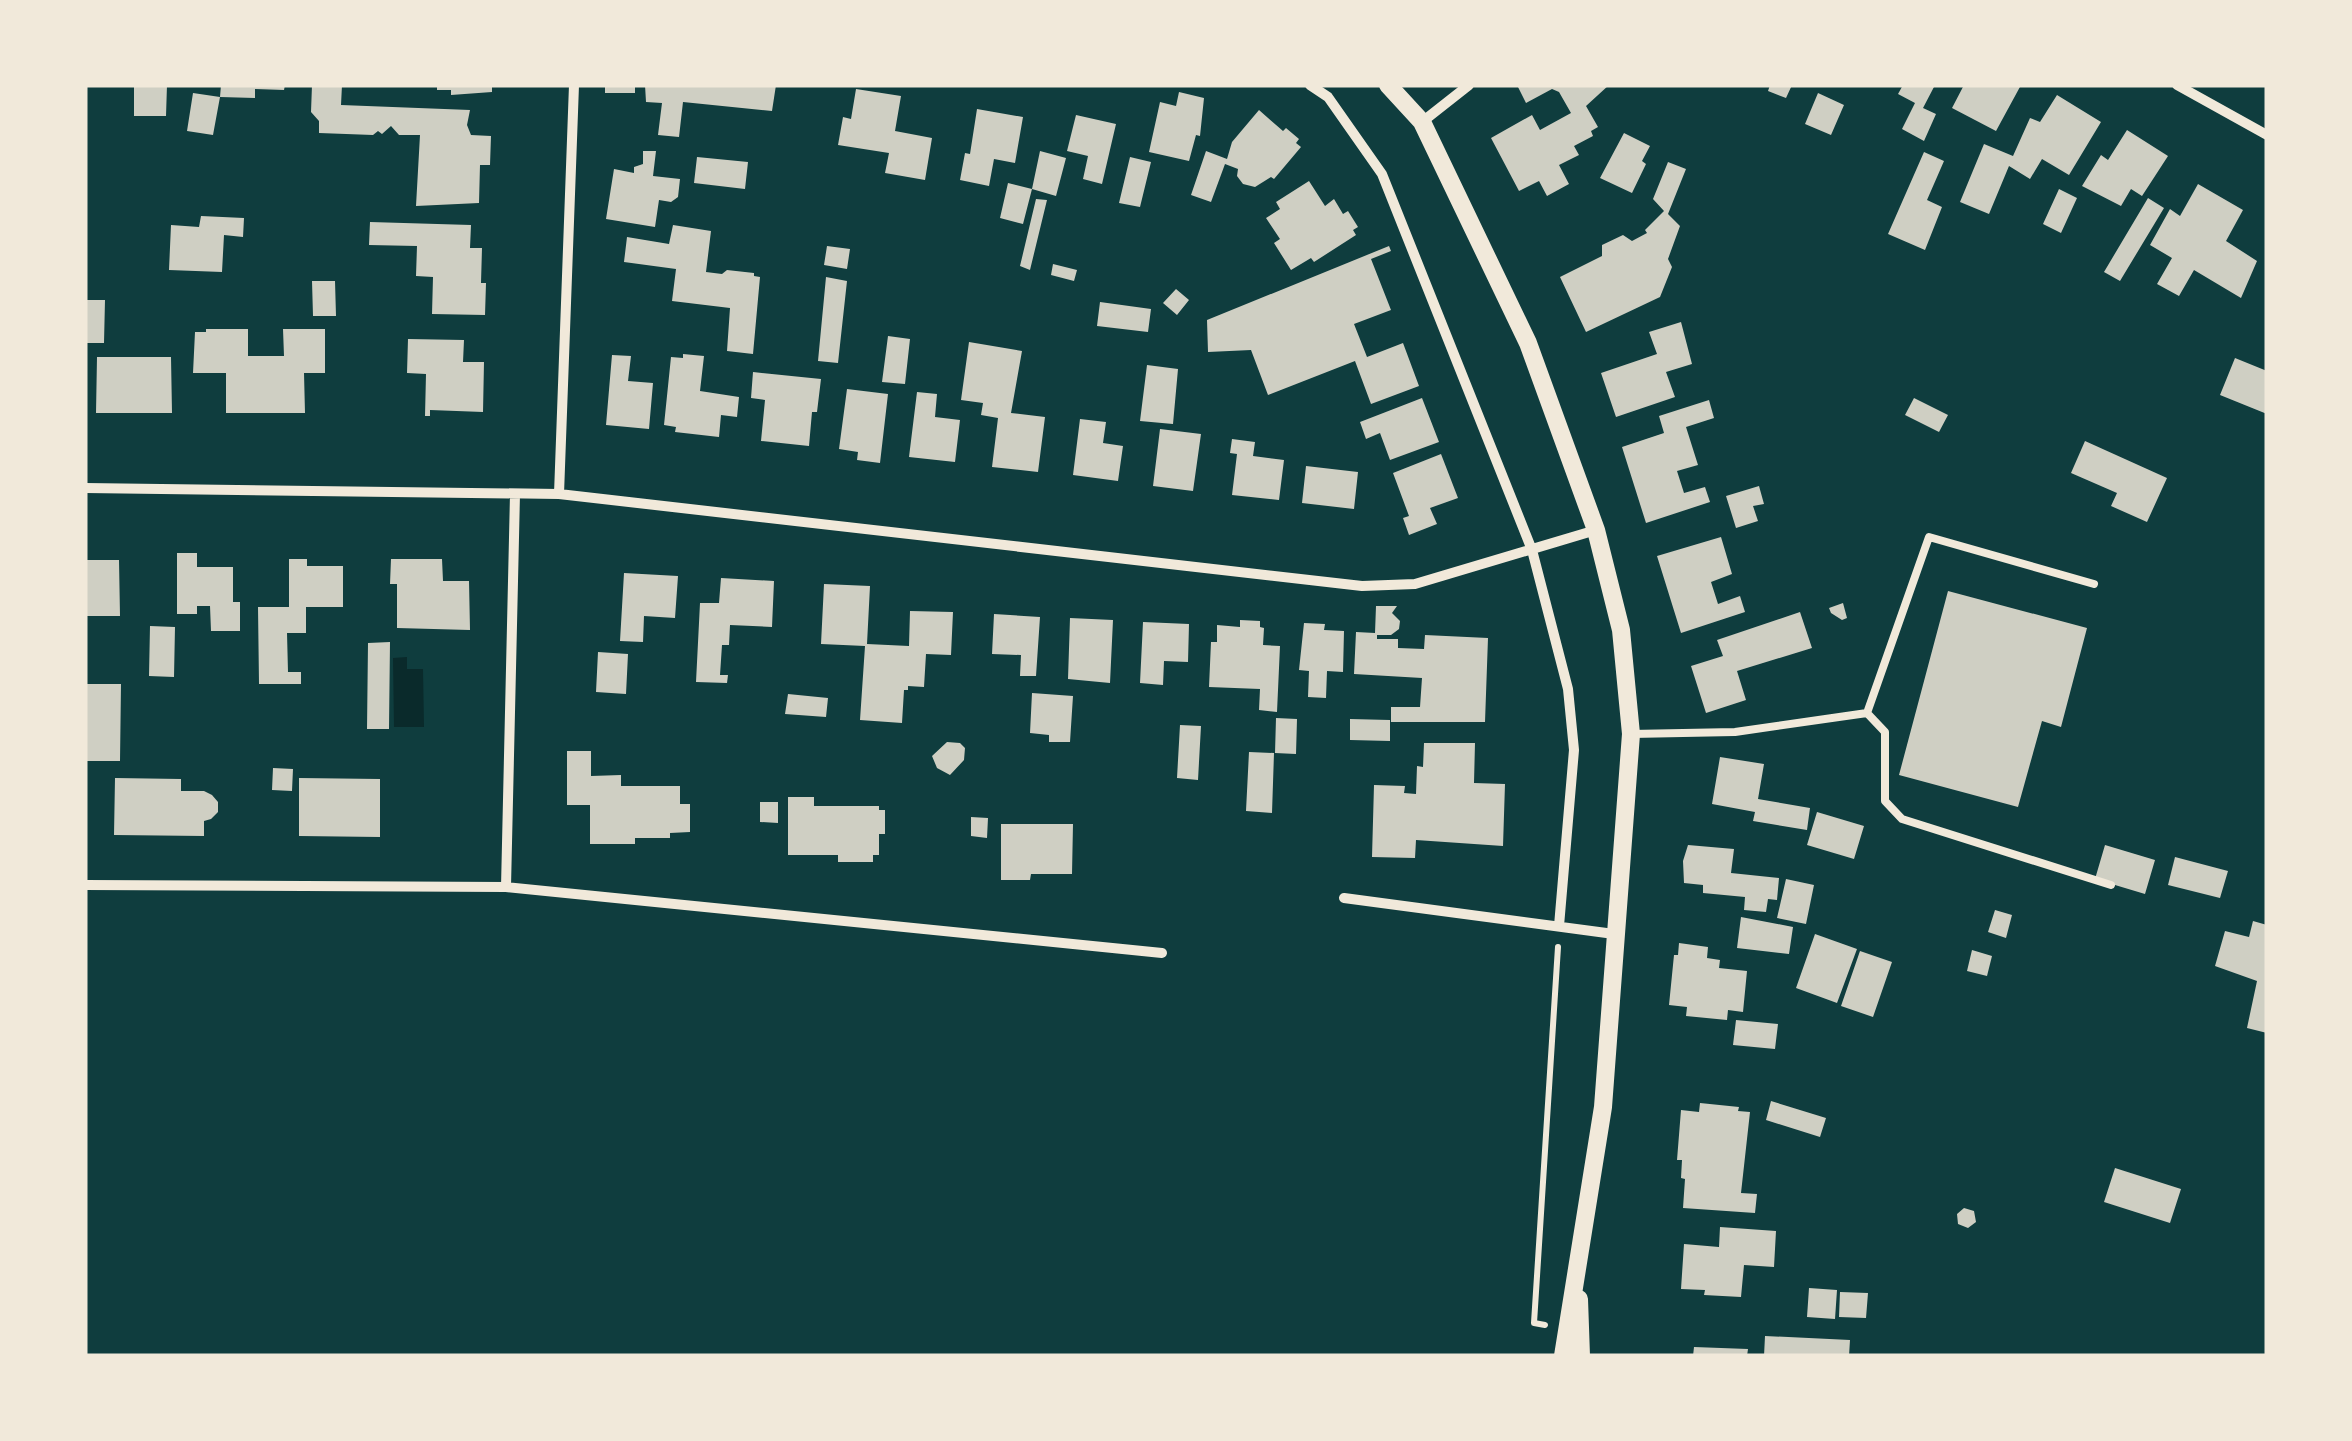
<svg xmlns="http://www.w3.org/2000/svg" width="2352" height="1441" font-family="'Exo 2',sans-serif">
<rect width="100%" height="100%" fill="#0f3d3e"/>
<path fill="#0a2a2b" d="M407 657V669H423L424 727H394L393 658Z"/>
<path fill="#cfcfc3" d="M134 85H167L166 116H134Z
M221 85H285L284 90 255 89V98L220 97Z
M312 85H342L341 105 470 110 467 125 471 135 491 136 490 165H480L479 203 416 206 420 135H399L391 126 382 134 378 131 373 135 319 133V121L311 112Z
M437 85H492V92L451 95V90H437Z
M605 85H635V93H605Z
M645 85H776L772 111 683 102 679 137 658 135 662 103 646 102Z
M1517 85H1609L1586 106 1598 127 1591 131 1593 136 1574 146 1579 155 1559 165 1569 184 1547 196 1539 181 1519 191 1491 138 1532 115 1540 130 1571 113 1559 92 1552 89 1526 103Z
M1770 85H1792L1786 98 1768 91Z
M1903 85H1935L1923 108 1936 114 1924 141 1902 129 1915 103 1898 94Z
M1964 85H2021L1996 131 1952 108Z
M856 89 901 96 895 131 932 138 925 180 885 173 889 153 838 145 843 117 851 119Z
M1179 92 1204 98 1200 136 1196 135 1189 161 1149 152 1160 102 1176 106Z
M193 93 220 97 213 135 187 131Z
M1818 93 1844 105 1831 135 1805 124Z
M2057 95 2101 122 2069 175 2042 159 2030 179 2009 166 1989 214 1960 202 1984 144 2013 156 2030 118 2040 122Z
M977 109 1023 117 1015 163 994 159 989 186 960 180 965 153 970 154Z
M1259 110 1283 131 1286 128 1299 139 1296 143 1301 147 1274 179 1271 177 1255 187 1243 184 1237 176 1238 169 1225 164 1211 202 1191 195 1206 151 1227 159 1232 142Z
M1076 115 1116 124 1102 184 1083 179 1088 156 1067 151Z
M2127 130 2168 156 2142 196 2131 189 2121 206 2082 186 2101 155 2108 160Z
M1624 133 1650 146 1642 161 1646 164 1632 193 1600 178Z
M643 151H656L653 176 680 179 678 197 671 202 659 200 655 227 606 219 614 169 634 173V167L643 164Z
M1040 151 1066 158 1056 196 1032 189 1023 224 1000 218 1008 183 1032 189Z
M1924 152 1944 161 1927 200 1942 207 1925 250 1888 234Z
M697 157 748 162 745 189 694 183Z
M1130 157 1151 162 1140 207 1119 203Z
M1668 162 1686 169 1668 214 1680 226 1668 259 1672 267 1660 297 1586 332 1560 277 1602 256V245L1623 235 1632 241 1647 233 1645 230 1664 211 1653 199Z
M1309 181 1325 206 1334 199 1343 214 1348 211 1358 227 1353 230 1356 235 1314 262 1311 258 1291 270 1274 243 1280 239 1266 218 1280 209 1276 202Z
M2198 184 2243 210 2226 241 2257 261 2241 298 2194 270 2179 296 2157 284 2172 258 2150 245 2170 209 2180 216Z
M2059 189 2077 198 2061 233 2043 224Z
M2148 198 2164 208 2120 281 2104 272Z
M1036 199 1047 200 1030 270 1020 266Z
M201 216 244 218 243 237 224 235 222 272 169 270 171 225 199 227Z
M370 222 471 225 470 248H482L481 283H486L485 315 432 314 433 277 416 276 417 246 369 245Z
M673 225 711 231 706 272 722 274 727 270 754 273V276L760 277 753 354 727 351 730 308 672 301 676 269 624 262 627 237 669 244Z
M827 246 850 249 847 269 824 265Z
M1389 246 1391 251 1371 259 1391 310 1354 324 1367 357 1403 343 1419 386 1371 404 1355 361 1268 395 1251 350 1208 352 1207 320Z
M1053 264 1077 270 1074 281 1051 275Z
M826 277 847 281 838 363 818 361Z
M312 281H335L336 316H313Z
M1176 289 1189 300 1177 315 1163 303Z
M85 300H105L104 343H85Z
M1100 302 1151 309 1148 332 1097 326Z
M1681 322 1692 364 1666 372 1675 397 1616 417 1601 373 1657 354 1649 332Z
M206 329H248V356H284L283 329H325V373H304L305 413H226V373H193L195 332H206Z
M888 336 910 339 905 384 882 382Z
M408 339 464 340 463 362H484L483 412 430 410V416H425L426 374 407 373Z
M969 342 1022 351 1011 413 1045 417 1038 472 992 467 998 418 981 415 983 403 961 400Z
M683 354 704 356 700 391 739 397 737 417 721 415 719 437 675 432 676 427 664 425 671 357 683 358Z
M612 355 631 356 628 381 653 383 649 429 606 425Z
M97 357H171L172 413H96Z
M2235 358 2267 371V414L2220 395Z
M1147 365 1178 369 1173 424 1140 421Z
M753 372 821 379 817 412H812L809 446 761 441 765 400 751 398Z
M847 389 888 394 880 463 857 460 858 452 839 449Z
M917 392 937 394 935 417 960 420 955 462 909 457Z
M1422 398 1439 442 1390 460 1380 433 1366 439 1360 422Z
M1914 398 1948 415 1939 432 1905 415Z
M1709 400 1714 418 1686 427 1698 465 1677 471 1684 493 1705 487 1710 502 1646 523 1622 447 1664 433 1659 416Z
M1080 419 1106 422 1103 443 1123 446 1118 481 1073 475Z
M1160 429 1201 434 1193 491 1153 486Z
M1232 439 1255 442 1253 456 1284 460 1279 500 1232 495 1237 454 1230 453Z
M2085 441 2167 478 2147 522 2111 506 2117 493 2071 473Z
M1441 454 1458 498 1430 508 1437 524 1409 535 1403 518 1409 516 1393 473Z
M1306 466 1358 472 1354 509 1302 503Z
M1759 486 1764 504 1753 506 1758 521 1736 528 1726 496Z
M1721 537 1732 574 1711 582 1718 604 1740 596 1745 612 1681 633 1657 556Z
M177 553H197V567H233V602H240V631H211L210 606H197V614H177Z
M289 559H307V566H343V607H306V633H287L288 672H301V684H259L258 607H289Z
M391 559H442L443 581H469L470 630 397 628V584H390Z
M85 560H119L120 616H85Z
M624 573 678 576 675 618 644 616 643 642 620 641Z
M721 578 774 581 772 627 730 625 729 645H722L720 675H728L727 683 696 682 700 603H719Z
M824 584 870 586 867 644 909 646 910 611 953 612 951 655 926 654 924 687 908 686V690H904L902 723 860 720 865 646 821 644Z
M1948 591 2087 628 2061 727 2042 721 2018 807 1899 775Z
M1843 603 1847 618 1842 620 1831 613 1829 608Z
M1376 606H1397L1392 613 1400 621 1399 629 1391 635H1377V639H1398V648L1424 649 1425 635 1488 638 1485 722H1391V707H1420L1422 678 1354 674 1356 632 1375 633Z
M1800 612 1812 648 1737 671 1746 700 1706 713 1691 666 1723 656 1717 640Z
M994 614 1040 617 1036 676H1020L1021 655 992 654Z
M1070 618 1113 620 1110 683 1068 679Z
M1240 620 1260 621V627L1264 628 1263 645 1280 646 1277 712 1259 710 1260 689 1209 687 1211 642H1217V625L1240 627Z
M1143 622 1189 624 1188 662 1164 661 1163 685 1140 683Z
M1304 623 1325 624 1324 630 1344 631 1343 672 1327 671 1326 698 1308 697 1309 671 1299 670Z
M150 626 175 627 174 677 149 676Z
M390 642 389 729H367L368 643Z
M598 652 628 654 626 694 596 692Z
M86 684H121L120 761H85Z
M1032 693 1073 696 1070 742H1049V735L1030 733Z
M788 694 828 698 826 717 785 714Z
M1276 718 1297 719 1296 754 1275 753Z
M1350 719 1390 720V741L1350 740Z
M1180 725 1201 726 1198 780 1177 778Z
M947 742 960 743 965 748 964 760 950 775 937 768 932 756Z
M1424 743H1475L1474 783 1505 784 1503 846 1416 840 1415 858 1372 857 1374 785 1405 786 1404 793 1416 794 1417 766 1423 767Z
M567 751H591V776L621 775V786H680V804H690V832L670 833V838H635V844H590V805H567Z
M1249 752 1274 753 1272 813 1246 811Z
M1720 757 1764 764 1758 799 1810 808 1807 830 1753 821 1755 812 1712 804Z
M273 768 293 769 292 791 272 790Z
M115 778 181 779V791H204L212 795 218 802V812L211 819 204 821V836L114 835Z
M299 778 380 779V837L299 836Z
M788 797H814V806H879V810H885V834H879V855H873V862H838V855H788Z
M760 802H778V823L760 822Z
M1817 812 1864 826 1854 859 1807 845Z
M971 817 988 818 987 838 971 836Z
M1001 824H1073L1072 874H1031L1030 880H1001Z
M1688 845 1734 849 1731 873 1779 878 1777 900 1768 899 1766 912 1744 910 1745 897 1703 893V885L1684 883 1683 861Z
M2105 845 2155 860 2145 894 2095 879Z
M2175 857 2228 871 2220 898 2168 885Z
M1786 879 1814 885 1806 924 1777 918Z
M1995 910 2012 915 2006 938 1988 932Z
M1741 917 1793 927 1789 954 1737 948Z
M2253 921 2267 925V1033L2247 1028 2257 981 2215 966 2225 931 2249 937Z
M1815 934 1857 949 1837 1003 1796 988Z
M1679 943 1708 947 1707 958 1720 960 1719 968 1747 971 1743 1012 1728 1010 1727 1020 1686 1016 1687 1007 1669 1005 1674 955H1678Z
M1972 950 1992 956 1987 976 1967 971Z
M1860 951 1892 962 1873 1017 1841 1006Z
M1736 1020 1778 1024 1775 1049 1733 1045Z
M1771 1101 1826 1118 1820 1137 1766 1120Z
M1700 1103 1739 1107 1738 1111 1750 1112 1741 1193 1757 1194 1755 1213 1683 1208 1685 1179 1681 1178 1682 1160H1677L1681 1110 1699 1112Z
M2115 1168 2181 1189 2170 1223 2104 1202Z
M1964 1208 1974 1211 1976 1222 1968 1228 1958 1224 1957 1214Z
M1720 1227 1776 1231 1774 1267 1744 1265 1741 1297 1704 1295 1705 1290 1681 1289 1684 1244 1719 1247Z
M1809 1288 1837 1290 1835 1319 1807 1317Z
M1840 1292 1868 1293 1866 1318 1839 1317Z
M1765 1336 1850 1340 1849 1356H1764Z
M1694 1347 1748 1349 1747 1356H1693Z"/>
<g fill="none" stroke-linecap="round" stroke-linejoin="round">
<path stroke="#f1e9da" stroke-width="6" d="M1545 1325 1534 1323 1558 947"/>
<path stroke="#f1e9da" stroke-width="8" d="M1867 713 1885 732V801L1902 819 2111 885
M1631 734 1735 732 1867 713 1929 537 2094 584"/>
<path stroke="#f1e9da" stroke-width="10" d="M1310 85 1328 97 1382 174 1532 550 1568 689 1574 750 1559 926
M2177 85 2267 135
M1422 122 1469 85
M85 488 559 494 1362 586 1415 584 1596 530
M559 494 574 85
M85 885 506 887 1162 953
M506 887 515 494
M1344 898 1614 934"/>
<path stroke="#f1e9da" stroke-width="18" d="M1388 85 1422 122 1528 343 1596 530 1621 630 1631 734 1603 1107 1563 1356
M1579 1299 1581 1356"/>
</g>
<rect width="2352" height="1441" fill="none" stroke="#f1e9da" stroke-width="175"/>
</svg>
